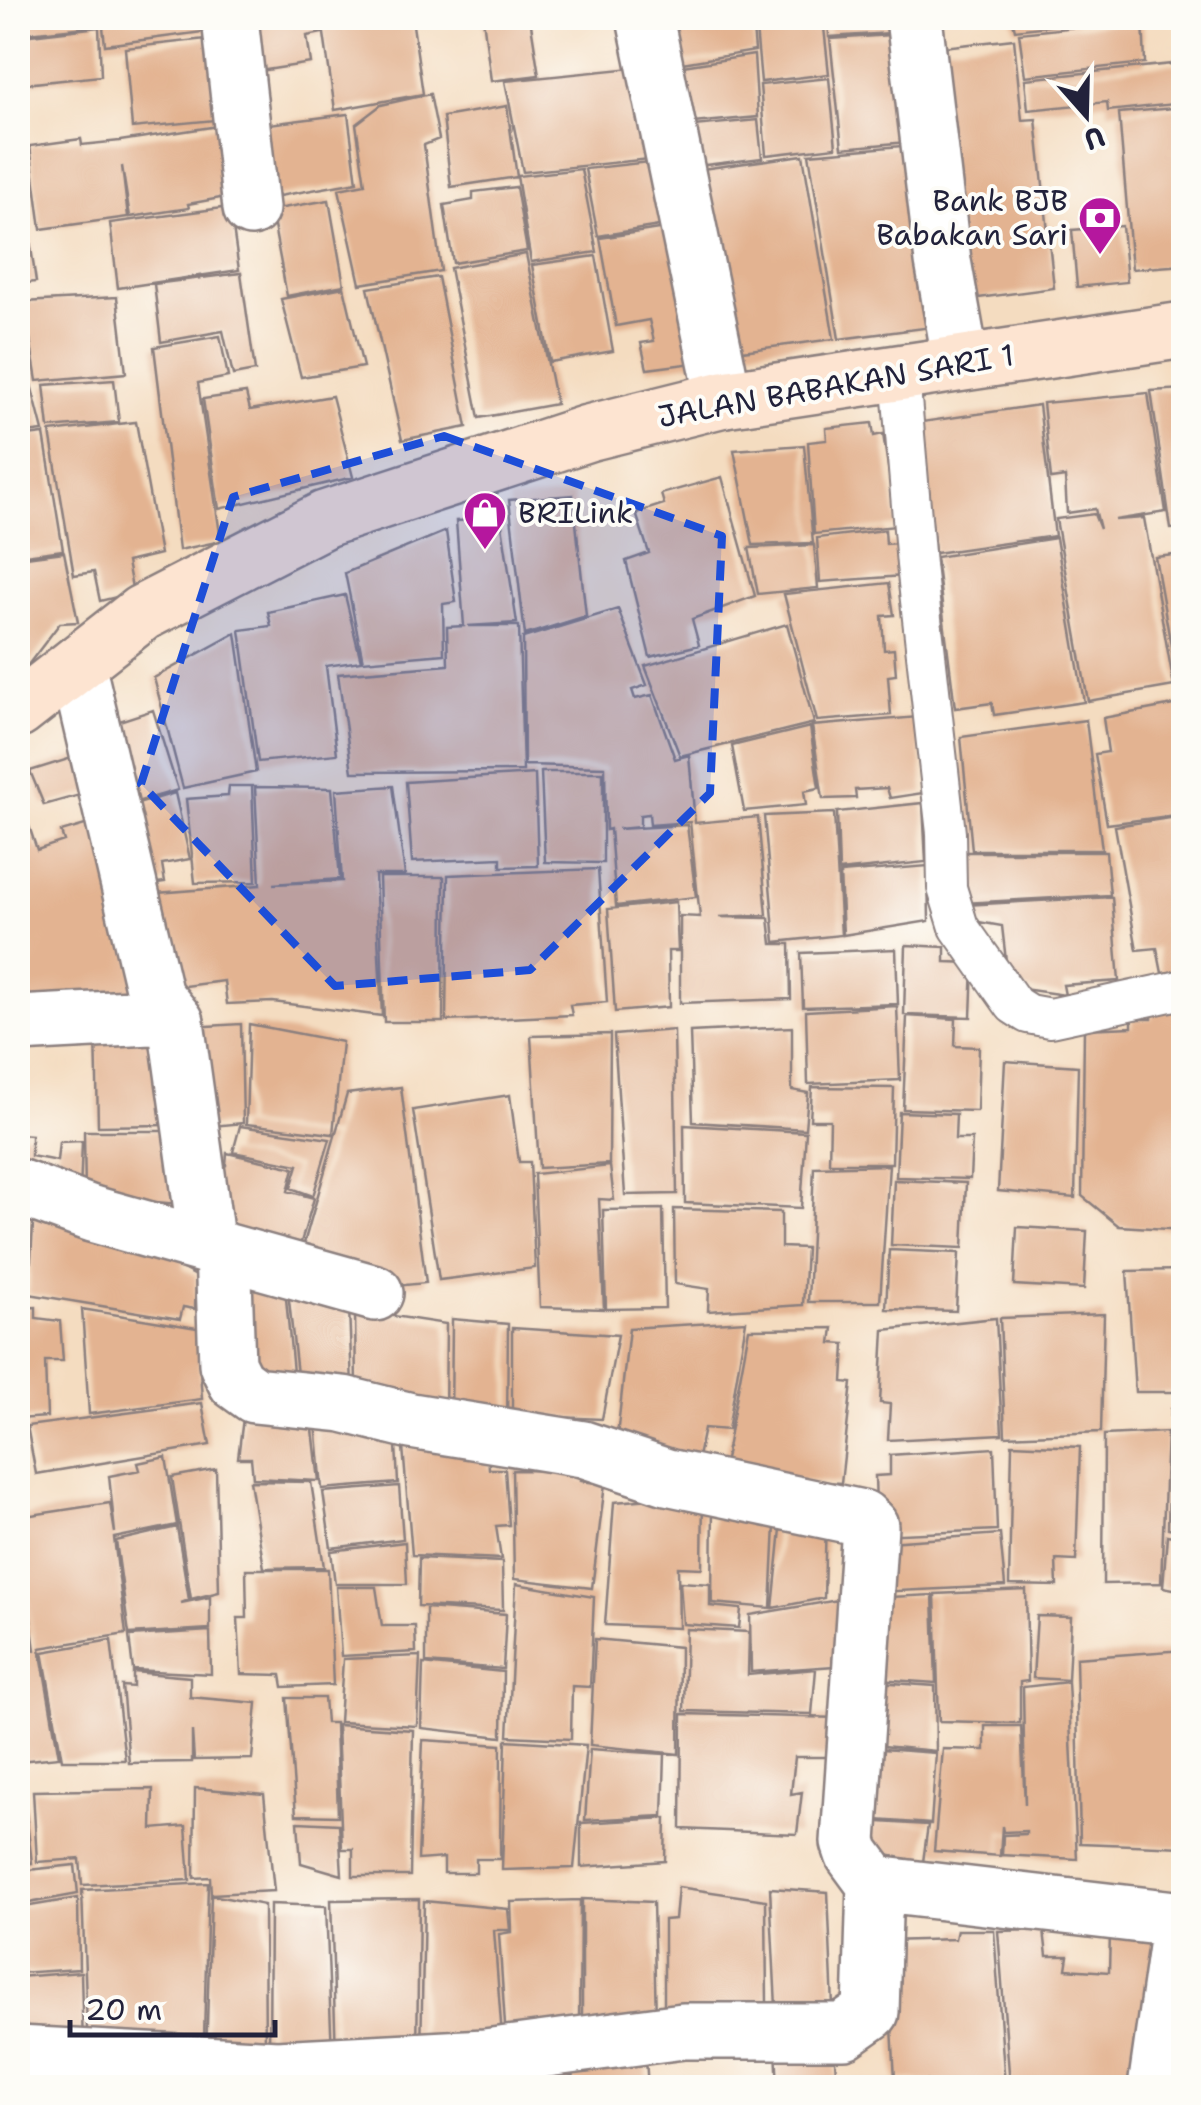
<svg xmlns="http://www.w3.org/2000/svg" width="1201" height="2105" font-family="'Shantell Sans',sans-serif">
<rect width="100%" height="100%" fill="#fdfcf7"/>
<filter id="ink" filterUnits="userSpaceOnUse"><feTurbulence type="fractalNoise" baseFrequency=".01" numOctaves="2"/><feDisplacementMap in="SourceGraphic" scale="20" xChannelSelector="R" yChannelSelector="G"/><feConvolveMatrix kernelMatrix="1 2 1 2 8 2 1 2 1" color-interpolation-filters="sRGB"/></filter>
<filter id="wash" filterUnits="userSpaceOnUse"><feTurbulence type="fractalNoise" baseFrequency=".0048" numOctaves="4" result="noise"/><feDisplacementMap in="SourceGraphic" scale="40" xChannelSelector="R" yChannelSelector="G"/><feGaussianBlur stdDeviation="2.25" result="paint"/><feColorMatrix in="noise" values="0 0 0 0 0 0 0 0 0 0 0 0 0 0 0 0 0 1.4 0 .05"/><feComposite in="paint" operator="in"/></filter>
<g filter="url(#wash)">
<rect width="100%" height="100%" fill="#f4dcc0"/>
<g id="blocks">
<path fill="#e3b391" d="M18 18H95L96 26 18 34Z
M102 18H208L210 31 105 45Z
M235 18H320L322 33 307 36 311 63 247 73Z
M332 18H412L423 94 335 110 323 27Z
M483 18H530L539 75 491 81Z
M665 18H752L755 51 670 65Z
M755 18H823L829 74 761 82Z
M828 18H904L906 32 829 37Z
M1012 18H1101V20L1015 30Z
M1143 20 1145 63 1025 76 1019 33Z
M99 27 101 76 24 84 22 36Z
M906 34 918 141 842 148 830 39Z
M215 38 226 119 132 128 125 48Z
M1014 39 1022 120 1036 119 1054 288 963 300 934 48Z
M754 55 758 117 682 124 670 68Z
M1182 63 1184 103 1108 111 1107 102 1028 110 1025 79Z
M642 67 660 158 523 172 505 81Z
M829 78 836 147 766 155 760 85Z
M430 94 439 139 424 145 441 271 360 284 339 189 365 184 356 124 381 105Z
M507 106 517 177 451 187 443 117Z
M1184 107V150L1177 151 1184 265 1132 269 1119 113Z
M348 114 357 182 273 197 261 125Z
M758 120 762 158 689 167 682 127Z
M231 124 242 194 188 204 189 208 130 217 122 166 128 217 41 229 30 146 81 139 82 145 120 141Z
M913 145 932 327 839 339 809 154Z
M803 155 834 339 734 352 702 169Z
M658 161 671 224 598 236 585 169Z
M581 169 597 252 531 262 517 176Z
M20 171 36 282 18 284V172Z
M516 187 527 251 453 263 444 205 473 200V192Z
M329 200 344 285 287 296 271 210Z
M230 207 239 270 118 288 110 223Z
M1122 226 1127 282 1077 287 1072 230Z
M672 227 694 363 647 369 641 343 654 341 649 320 616 326 600 238Z
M526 254 556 404 479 418 450 268Z
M596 256 613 351 550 362 532 265Z
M241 273 255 371 233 375 223 331 161 342 154 284Z
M438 277 467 427 402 440 368 288Z
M344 287 363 367 301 377 281 299Z
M117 297 126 373 37 381 24 302Z
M18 316H20L28 371H18Z
M220 336 228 377 198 383 221 541 179 550 154 347Z
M28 373 43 431 18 434V374Z
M114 380 119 422 49 428 44 385Z
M1184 389V528L1171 529 1151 391Z
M246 393 250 410 332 396 353 477 219 509 203 399Z
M1148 393 1166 512 1115 520 1144 518 1174 686 1088 701 1056 519 1094 514 1100 529 1095 509 1067 513 1065 477 1051 479 1043 403Z
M1039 405 1055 536 935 553 922 422Z
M136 422 160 554 127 562 133 593 100 601 94 572 74 575 50 432Z
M872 423 874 436 883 434 897 526 814 534 808 442 827 440 826 428Z
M44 434 63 550 18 556V437Z
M804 445 813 543 753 545 734 450Z
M722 477 755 596 692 619 699 645 650 657 626 561 649 553 636 513 664 504 661 494Z
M573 495 586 616 525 635 509 500Z
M501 519 517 623 468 626H519L523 771 352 772 338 674 448 665 447 627 464 626 456 521Z
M885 530 886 544 899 543 903 576 820 582 817 538Z
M446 531 456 602 443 604 444 654 363 661 345 573Z
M1056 538 1084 702 994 715 992 703 955 708 936 557Z
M814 545 818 588 758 594 749 548Z
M64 552 78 622 60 623 18 678V558Z
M1184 554V685H1178L1155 557Z
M889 583 894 615 882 616 884 650 894 649 896 675 888 676 891 715 817 721 784 594Z
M345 595 361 661 326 666 337 754 258 762 240 630 271 626 268 612Z
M618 609 647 685 632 690 635 699 652 695 675 759 689 755 695 823 758 817 767 915 719 917 769 918 772 944H790L791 999 680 1003V916L700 917 690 822 650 825 649 814 640 815V827L618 829 687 825 696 897 616 906 610 829 606 830 605 767 524 765 523 638Z
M787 624 814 723 680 756 645 666Z
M236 633 256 772 183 788 154 678Z
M1179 704 1184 723V814L1107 824 1095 754 1108 752 1103 718Z
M153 710 178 790 123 806 110 724Z
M918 717 923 793 890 798 887 788 855 790 856 798 823 799 812 726Z
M1086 720 1102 850H972L961 737Z
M810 727 819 788 804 791 806 805 744 811 732 746Z
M81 755 91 792 44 805 30 771Z
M541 772H603V863L545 862Z
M535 774 538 866 501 867V858L412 862 406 782Z
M229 786H252L256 882 195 883 186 799 228 796Z
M393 786 405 875H375L382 1016 273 1002 227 1004 224 981 161 989 144 894 260 885 255 787 332 788 340 879 273 884 342 881 336 790Z
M175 793 190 859 162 864 165 882 141 885 124 808Z
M923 803 926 862 839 871 837 812Z
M834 813 841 935 775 942 764 816Z
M25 814 37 850 64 841 61 832 102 820 142 1011 18 1019V816Z
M1184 816V970L1162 973 1157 948 1137 950 1115 826Z
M959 852H1106L1110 895 963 903Z
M928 866 929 921 843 935 840 873Z
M598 869 607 1002 570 1005 572 1015 446 1021 448 875Z
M379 877H444L443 1022H384Z
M1112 897 1119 981 1063 985 1065 995 1009 987 1002 926 973 921 964 905Z
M676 902 678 951H668L669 1007 615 1012 608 909Z
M906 945 945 947V962L973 963 971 1017 904 1015Z
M896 949 898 1004 803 1007 801 953Z
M897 1006 900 1080 808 1084 806 1011Z
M1184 1007V1230L1119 1226 1082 1196 1084 1029 1132 1027V1019H1152L1153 1009Z
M907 1016 956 1019 955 1046 979 1047 977 1111 903 1109Z
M241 1024 243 1123 202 1127 190 1027Z
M249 1024 342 1042 333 1134 246 1124Z
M792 1027V1090L808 1093 805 1129 693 1122 690 1032Z
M162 1030 165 1125 98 1126 96 1031Z
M674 1030 677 1194 625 1195 614 1035Z
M610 1034 609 1164 539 1168 531 1036Z
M1005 1061 1078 1066 1075 1198 998 1191Z
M401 1087 426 1283 385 1287 299 1261 347 1094Z
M812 1087 894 1088 892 1163H829L830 1120H810Z
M510 1095 519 1162H530L535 1268 439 1280 413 1110Z
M899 1112 956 1114 955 1139H972L970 1179 896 1177Z
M684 1125 806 1132 801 1208 685 1203Z
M240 1126 330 1139 313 1196 291 1188 298 1165 233 1152Z
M84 1131H178L179 1204 85 1196Z
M18 1134 31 1135V1156L57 1161 59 1142 82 1141 80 1195 18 1181Z
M227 1153 294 1168 288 1191 314 1198 296 1259 231 1238 234 1225 216 1218 210 1162 226 1165Z
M889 1165 880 1302H808L814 1167Z
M610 1166 614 1200 599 1199 604 1309 540 1307 534 1174Z
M894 1180 966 1183 963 1248 891 1245Z
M18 1204 28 1206 25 1248H18Z
M34 1207 185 1252 183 1269 196 1276 195 1309 183 1307 180 1319 29 1294Z
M663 1209 665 1308 606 1309 603 1210Z
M674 1209 781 1212V1247L806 1248 803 1305 708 1311 709 1289 675 1284Z
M1017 1227 1087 1231 1084 1289 1014 1285Z
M18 1250H21L24 1305H18Z
M889 1250 959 1253 956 1311 886 1309Z
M1184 1270V1392H1135L1127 1271Z
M238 1285 285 1288 294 1383 249 1384Z
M288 1291 349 1307 352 1387 298 1384Z
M36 1307V1318L60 1321 63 1361H45L47 1417 18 1419V1308Z
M82 1309 197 1328 202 1399 89 1414Z
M355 1310 446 1324 445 1421 356 1391Z
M1104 1314 1101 1432 1005 1436 1000 1318Z
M996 1318 1002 1434 888 1440 890 1404 880 1403 884 1330Z
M452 1319 508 1324 507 1428 451 1425Z
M746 1321 728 1430 704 1428 696 1467 616 1445 629 1328Z
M512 1328 618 1335 602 1419 512 1415Z
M833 1328 831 1343 845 1344 843 1382 852 1383 841 1483 722 1476 749 1329Z
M202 1403 210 1445 36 1474 27 1426Z
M1171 1409H1184V1531L1168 1528Z
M315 1411 396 1445 398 1483 322 1489Z
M311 1412 319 1481 253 1478 251 1458H238L243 1418Z
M1167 1432 1161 1583 1103 1584 1104 1435Z
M1012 1444 1080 1447 1076 1561 1056 1560 1057 1586 1009 1585Z
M403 1447 488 1452 489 1469H505L509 1525 496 1526 501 1559 412 1555Z
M994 1448 997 1530 877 1535 875 1476 890 1475V1455Z
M166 1457 177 1525 114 1538 126 1634 40 1648 59 1757 18 1761V1653L35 1650 27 1590 31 1635 18 1636V1517L110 1503 115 1533 109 1476 140 1470 138 1463Z
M216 1469 219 1592 191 1599 172 1477Z
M512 1470 581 1471 580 1481 605 1484 592 1588 514 1579Z
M250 1481 311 1482 324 1567 264 1568Z
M399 1486 403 1539 331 1548 323 1492Z
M703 1495 702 1568 678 1567 679 1628 605 1625 614 1502Z
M713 1502 776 1504 771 1608 712 1603Z
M783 1509 826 1515 824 1598 773 1608Z
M177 1527 189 1600 181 1603 210 1597V1629L129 1634 116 1541Z
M1000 1534 1005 1586 876 1592 874 1543Z
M1167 1535 1184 1538V1591L1163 1587Z
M405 1542 407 1584H335L331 1551Z
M419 1558 502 1562 503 1610 418 1606Z
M246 1569H328L333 1685 283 1687 281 1675 241 1674 238 1618H247Z
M680 1582 710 1584V1606L741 1609 739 1628 683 1624Z
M516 1584 594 1597 590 1687 572 1686 571 1739 508 1736Z
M336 1587H376L382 1626H415L416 1652 341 1656Z
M1026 1590 1028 1681 1020 1682V1723L939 1721 935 1594Z
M933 1595 936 1683 864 1678 868 1598Z
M838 1600 834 1666 751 1672 750 1615Z
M426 1608 506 1614 503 1669 426 1663Z
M1037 1616 1071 1617 1068 1680 1033 1678Z
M686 1629 749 1632 748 1675 816 1669 812 1714 684 1711Z
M210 1631 211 1674 133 1670 129 1636Z
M595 1639 680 1647 679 1754 590 1745Z
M111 1640 125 1760H62L43 1652Z
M1184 1650V1847L1080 1843 1076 1658Z
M420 1656 417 1726 339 1722 343 1659Z
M423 1664 503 1672 502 1737 421 1728Z
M133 1672 190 1677V1697L257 1703 252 1759 194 1760 192 1731V1762L129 1763 122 1686 133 1687Z
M863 1681 935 1686 936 1751 862 1744Z
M1068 1682 1077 1859 1002 1855 1003 1835 1026 1834V1831L1003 1832 1002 1826 1000 1856 934 1851 943 1749 985 1750V1726H1021L1025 1804 1023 1687Z
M287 1698H324L326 1723H335L338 1816 296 1815Z
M682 1714 841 1718 838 1757H795L791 1794 802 1792 797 1834 681 1829Z
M337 1725 413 1730 410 1876H353V1849H342Z
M423 1740 501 1745 500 1859H476V1873H444V1858L418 1860Z
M506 1740 586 1745 574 1868 502 1870Z
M869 1748 936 1753 931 1824 862 1819Z
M590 1749 665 1754 663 1816 585 1820Z
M23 1788 32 1863 18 1864V1789Z
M195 1788 264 1794 274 1891 211 1894 210 1877 194 1878Z
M153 1789 152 1829 186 1826 190 1880 82 1885 80 1859 37 1862 33 1791Z
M666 1818 665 1861 581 1867V1823Z
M863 1821 928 1825 923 1862 866 1851Z
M298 1822 339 1824 342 1875 301 1863Z
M29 1865 28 1870 75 1865 78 1894 18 1905V1866Z
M208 1883 204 2038 88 2057 82 1890Z
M678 1887 766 1900 767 2007 664 2017V1920L675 1919Z
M770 1888 828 1892 833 2007H776Z
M211 1895 264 1905 265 2057H206Z
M78 1898 79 1969 18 1973V1908Z
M419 1899 417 2056 336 2057 331 1900Z
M582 1899 653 1902 656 2019 582 2027Z
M580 1900 579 2023 506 2040 499 1934 512 1932 511 1902Z
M424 1901 508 1909 510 1930H494L502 2037 421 2054Z
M270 1904 326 1906 332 2054 269 2056Z
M957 1930H994L1005 2086 895 2079 887 1941 955 1939Z
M1044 1930 1047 1956H1068L1066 1969 1109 1972 1110 1933 1163 1939 1142 2084 1010 2085 998 1931Z
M81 1972 83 2048H18V1977Z
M834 2046 837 2088H778L776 2049Z
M646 2059 648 2088H573L572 2063Z
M570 2064 571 2088H497V2087Z
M18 2080 78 2081 77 2088H18Z
M763 2081V2088H681V2084Z"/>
</g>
</g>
<g filter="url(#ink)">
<use href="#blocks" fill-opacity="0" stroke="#8b7f7e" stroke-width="2.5"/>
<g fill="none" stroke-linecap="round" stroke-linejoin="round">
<g stroke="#8b7f7e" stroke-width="42">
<path id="lane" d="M900 375 916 565 946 833 947 888 959 927 1014 1005 1028 1014 1050 1018 1184 989"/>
</g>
<g stroke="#8b7f7e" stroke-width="60">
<path id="street" d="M230 18 251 208
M645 18 724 399
M914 18 943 261 961 363
M77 664 155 996 176 1022 207 1246
M18 1024 170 1016
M18 1187 92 1214 375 1293
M875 1884 1184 1920
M18 2054 277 2068 485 2057 683 2031H844L871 2012 875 1884 853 1854 849 1842 870 1526 862 1518 667 1477 583 1449 411 1421 343 1404 254 1395 236 1382 227 1364 223 1251
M1156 2088 1180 1919"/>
</g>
<g stroke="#8b7f7e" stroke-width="60">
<path id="secondary" d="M18 710 142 613 325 519 588 433 724 399 1184 330"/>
</g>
<use href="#lane" stroke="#fff" stroke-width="38"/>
<use href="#street" stroke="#fff" stroke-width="55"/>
<use href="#secondary" stroke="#fde4d1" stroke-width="55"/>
</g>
</g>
<path fill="#1d4ed8" fill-opacity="0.2" stroke="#1d4ed8" stroke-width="8" stroke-dasharray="20 12" stroke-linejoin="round" d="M444 436 722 536 710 793 530 970 335 986 141 784 233 497Z"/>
<defs>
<g id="bank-pin" transform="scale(2.25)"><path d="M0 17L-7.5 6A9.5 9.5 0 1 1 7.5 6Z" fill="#b5179e" stroke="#fdfcf7"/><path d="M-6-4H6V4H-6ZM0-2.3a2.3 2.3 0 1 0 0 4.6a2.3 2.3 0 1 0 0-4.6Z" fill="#fff"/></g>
<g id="shop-pin" transform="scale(2.25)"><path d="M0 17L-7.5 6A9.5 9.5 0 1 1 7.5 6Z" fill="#b5179e" stroke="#fdfcf7"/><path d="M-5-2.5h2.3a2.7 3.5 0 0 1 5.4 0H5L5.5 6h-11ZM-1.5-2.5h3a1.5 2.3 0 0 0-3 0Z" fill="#fff"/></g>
</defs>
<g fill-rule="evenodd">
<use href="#bank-pin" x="1100" y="218"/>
<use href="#shop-pin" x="485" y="513"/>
</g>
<g text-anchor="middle" stroke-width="8" stroke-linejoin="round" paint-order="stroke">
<g font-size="30" fill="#22223b" stroke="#fdfcf7" text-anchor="end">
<text x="1068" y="211">Bank BJB<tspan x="1068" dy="34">Babakan Sari</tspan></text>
<text x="518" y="523" text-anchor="start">BRILink</text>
</g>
<g font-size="30" fill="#22223b" stroke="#fdfcf7">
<text transform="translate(836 386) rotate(-10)" y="10">JALAN BABAKAN SARI 1</text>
</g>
</g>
<rect width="1201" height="2105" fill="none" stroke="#fdfcf7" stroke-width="60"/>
<g transform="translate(1086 115) rotate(160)" stroke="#fdfcf7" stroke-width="8" paint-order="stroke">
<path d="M0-8L18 38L0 25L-18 38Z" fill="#22223b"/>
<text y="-15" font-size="28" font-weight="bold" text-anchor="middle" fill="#22223b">U</text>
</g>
<path d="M70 2020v15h205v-15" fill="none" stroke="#22223b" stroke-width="5"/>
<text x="85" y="2020" font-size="30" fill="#22223b" stroke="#fdfcf7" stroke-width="8" paint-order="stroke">20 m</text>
</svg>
